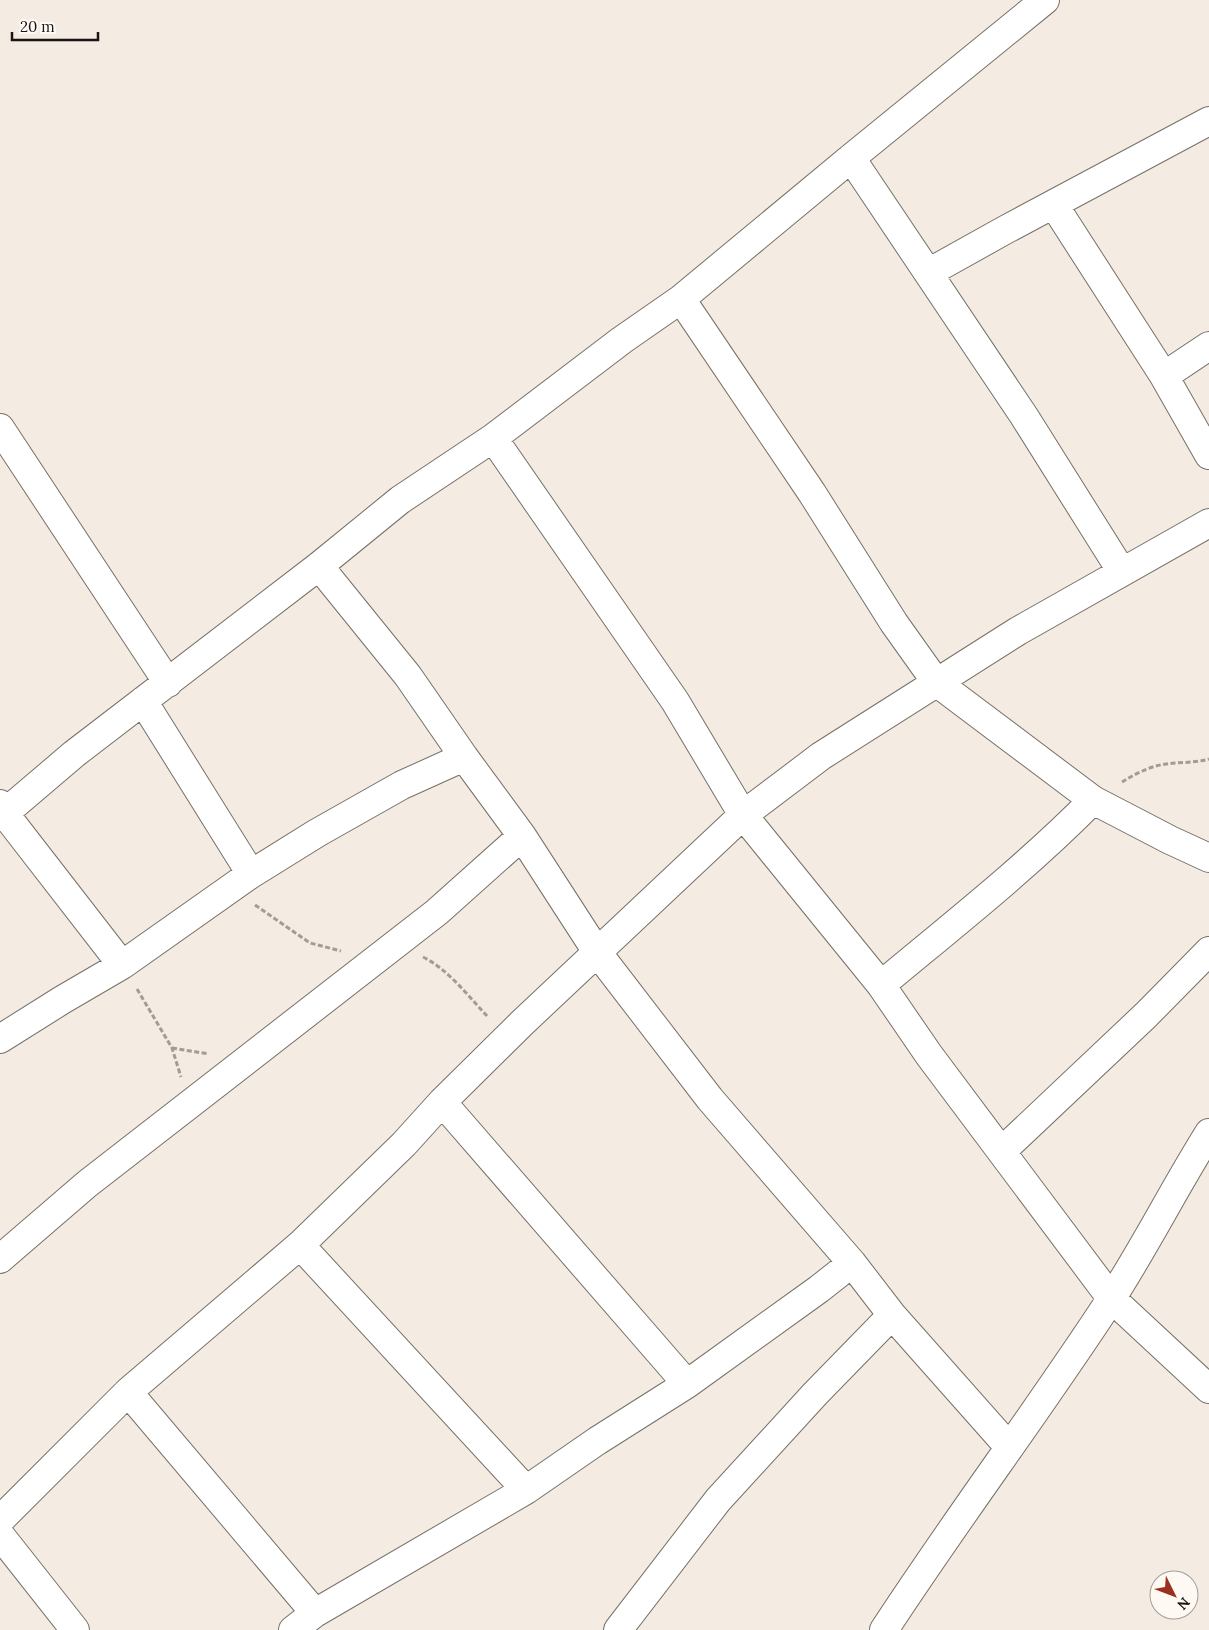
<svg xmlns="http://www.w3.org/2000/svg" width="1209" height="1630" font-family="Lora,serif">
<rect width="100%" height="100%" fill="#f4ebe2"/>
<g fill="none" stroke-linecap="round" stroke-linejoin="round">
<g stroke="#777067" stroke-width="30">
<path id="minor" d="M851 158 1024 416 1122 572
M1054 205 1164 376 1209 455
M928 273 1005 230 1209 121
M681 299 812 493 894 623 936 682 1093 800 1170 840 1209 858
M1164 376 1209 346
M0 428 168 683
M493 438 675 701 743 815 881 985 929 1055 1111 1298 1209 1389
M319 566 408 676 464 757 522 836 597 952 710 1099 852 1263 892 1315 1009 1447
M143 701 251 874
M0 804 5 814 122 965
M0 817 74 754 319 566 400 500 493 438 622 340 681 299 851 158 1045 0
M881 985C953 925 1027 867 1093 800
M0 1039 62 1000 122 965 251 874 317 833 402 785 464 757
M442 1102 687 1384
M1002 1151 1146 1015 1209 951
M300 1245 526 1490
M0 1259 87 1184 437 912 522 836
M128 1392 315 1613
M0 1520 128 1392 300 1245 404 1144 442 1102 522 1023 743 815 821 756 1018 631 1209 523
M0 1535 75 1630
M293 1630 315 1613 526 1490 597 1441 687 1384 819 1289 852 1263
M618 1630 718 1500 815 1394 892 1315
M884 1630C957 1518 1038 1411 1111 1299 1146 1245 1175 1187 1209 1133"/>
</g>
<path stroke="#a39c96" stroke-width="3" stroke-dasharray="5 2.5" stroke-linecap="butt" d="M1122 782C1135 774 1150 766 1166 764 1180 762 1195 763 1209 759
M255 905 310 943 341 951
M423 957C449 970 468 996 488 1017
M137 989 172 1048 181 1077
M172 1048 209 1054"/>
<use href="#minor" stroke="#fff" stroke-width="28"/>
</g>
<g transform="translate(1174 1595) rotate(132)"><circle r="24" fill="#fff9f4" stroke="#a39e9a"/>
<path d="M0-4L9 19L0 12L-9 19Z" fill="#9a301d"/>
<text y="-8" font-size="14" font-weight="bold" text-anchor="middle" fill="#181512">N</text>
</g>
<path d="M12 32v8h86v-8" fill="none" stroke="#181512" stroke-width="2.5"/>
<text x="20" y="32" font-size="15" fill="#181512" stroke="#fff9f4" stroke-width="4" paint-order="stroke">20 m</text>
</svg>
